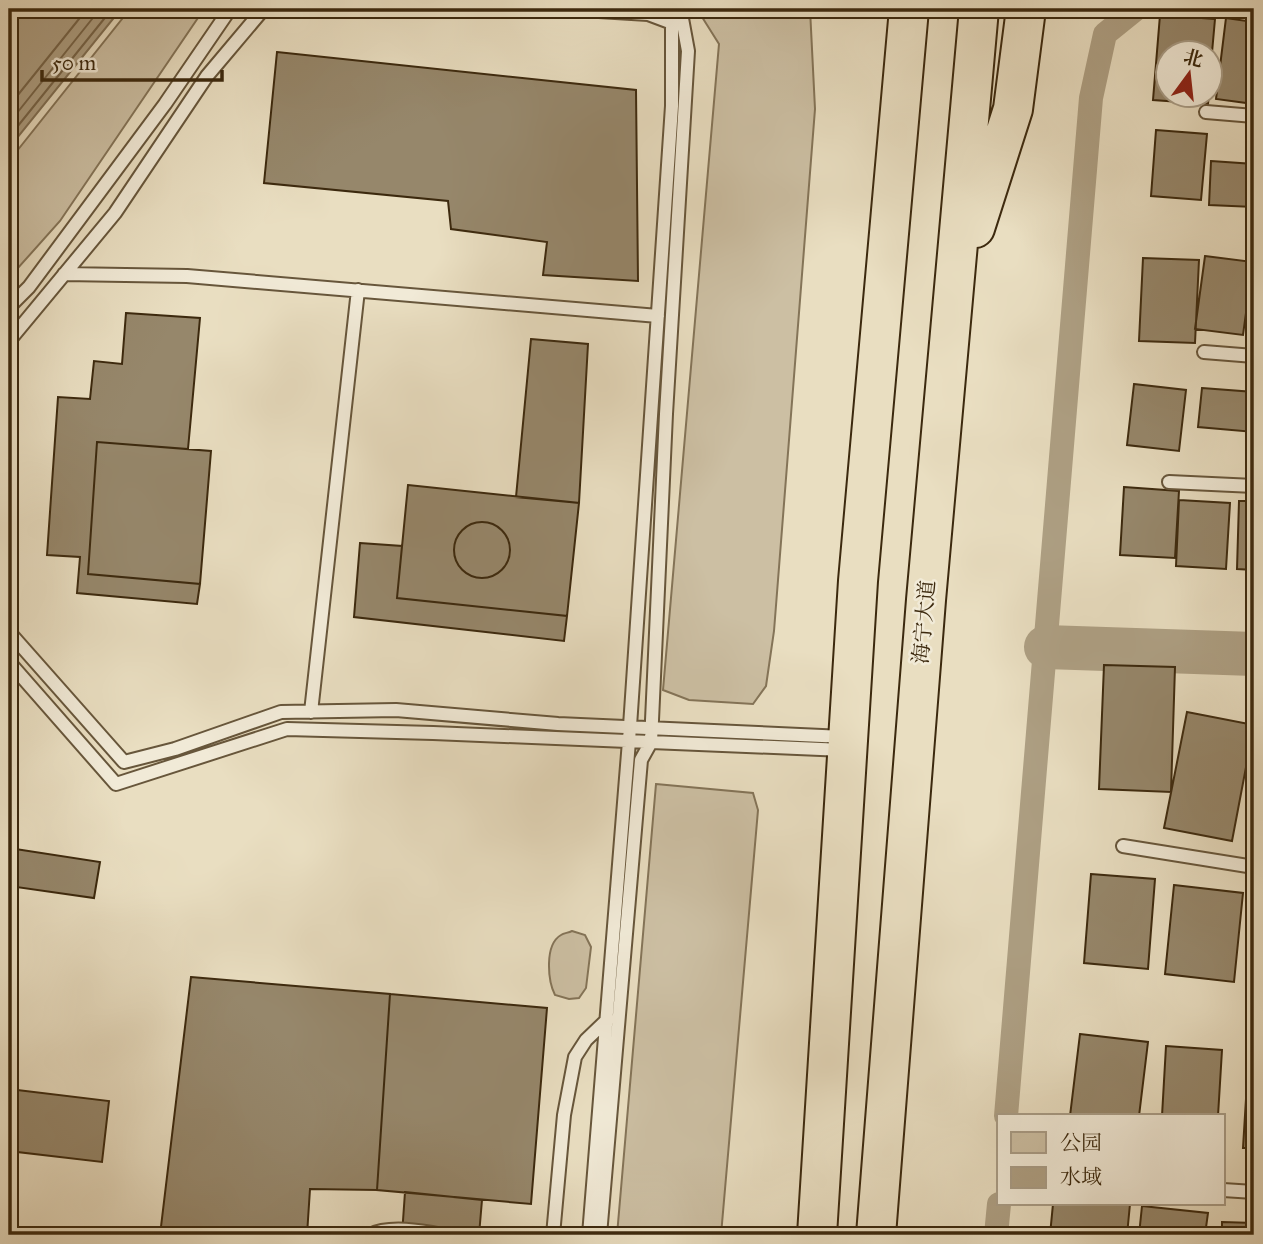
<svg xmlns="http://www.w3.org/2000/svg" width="1263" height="1244" font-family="'IM FELL Great Primer','Noto Serif SC',serif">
<rect width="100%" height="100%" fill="#e9dec1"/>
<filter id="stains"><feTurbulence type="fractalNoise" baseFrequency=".00286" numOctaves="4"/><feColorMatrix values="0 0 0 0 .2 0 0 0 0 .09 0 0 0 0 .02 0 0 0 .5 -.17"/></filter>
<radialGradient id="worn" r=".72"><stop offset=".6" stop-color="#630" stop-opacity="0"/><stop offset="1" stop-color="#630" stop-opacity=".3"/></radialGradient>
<path fill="#ccbfa3" stroke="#847458" stroke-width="2" d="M130 9H204L60 221 9 278V161Z
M697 9H810L815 109 774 631 766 686 753 704 689 700 663 690 719 44Z
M656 784 753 793 758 810 721 1235H617Z
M572 931 585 935 591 947 586 988 579 998 569 999 555 995C548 981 544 945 561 935 564 933 568 933 572 931Z"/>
<path fill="#aea084" stroke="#807055" stroke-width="2" d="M9 9H121L9 148Z"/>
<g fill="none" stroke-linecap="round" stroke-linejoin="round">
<path stroke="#756449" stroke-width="2" d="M9 106 87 9
M9 123 100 9
M9 137 112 9"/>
<path stroke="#aea084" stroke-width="24" d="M1006 1116 1091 98 1105 34 1136 9
M996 1235 999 1204"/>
<path stroke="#aea084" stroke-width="44" d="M1046 647 1254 654"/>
</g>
<path fill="#96876b" stroke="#3c290e" stroke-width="2" d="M1160 15 1215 19 1210 75V52H1168V94H1209L1208 104 1153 100Z
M1226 18 1254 22V104L1216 99Z
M277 52 636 90 638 281 543 275 547 242 451 229 448 201 264 183Z
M1156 130 1207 134 1201 200 1151 196Z
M1211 161 1254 164V207L1209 205Z
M1205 256 1253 262 1243 335 1195 329Z
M1143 258 1199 260 1195 343 1139 341Z
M126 313 200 318 188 449 97 442 88 574 200 584 197 604 77 593 80 557 47 555 58 397 90 399 94 361 122 364Z
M531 339 588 344 579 503 516 497Z
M1134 384 1186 390 1179 451 1127 445Z
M1202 388 1254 392V432L1198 427Z
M97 442 211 451 200 584 88 574Z
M408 485 579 503 567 616 397 598Z
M1124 487 1179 491 1175 558 1120 555Z
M1179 500 1230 503 1226 569 1176 566Z
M1239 501H1254V570L1237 569Z
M454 550a28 28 0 1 1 56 0a28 28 0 1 1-56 0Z
M360 543 402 546 397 598 567 616 564 641 354 617Z
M1104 665 1175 667 1171 792 1099 789Z
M1187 712 1254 725 1232 841 1164 828Z
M9 848 100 862 94 898 9 886Z
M1091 874 1155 879 1148 969 1084 963Z
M1174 885 1243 893 1234 982 1165 974Z
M191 977 390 994 377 1190 310 1189 307 1235H160Z
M390 994 547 1008 531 1204 377 1190Z
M1080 1034 1148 1042 1139 1116H1070Z
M1166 1046 1222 1050 1218 1116H1162Z
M1249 1050 1254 1051V1148H1243Z
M9 1089 109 1101 102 1162 9 1151Z
M405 1192 482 1200 479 1235H402Z
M1053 1204H1130L1127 1235H1050Z
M1142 1206 1208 1213 1205 1235H1139Z
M1222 1222 1254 1223V1235H1222Z"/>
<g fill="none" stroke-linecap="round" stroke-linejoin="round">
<g stroke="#67563b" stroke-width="16">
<path id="service" d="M566 9 648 14 672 23V106L629 741 589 1235
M1206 112 1254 116
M64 274 187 276 658 316
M9 307 29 287 165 104 230 9
M9 341 115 213 207 76 261 12 267 9
M1204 352 1254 356
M1169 482 1254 486
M9 632 124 762 175 749 281 712 396 710 558 724 844 737
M9 662 116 784 287 729 433 733 844 750
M311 712 358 290
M1123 846 1254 867
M1223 1190 1254 1192
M370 1235C389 1225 422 1231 443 1235
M553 1235 564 1115 575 1057 586 1040 608 1019
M600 1235 641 760 651 742 666 414 688 51 681 13 657 9"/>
</g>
<g stroke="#3c290e" stroke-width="42">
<path id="trunk" d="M975 228 1013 109 1026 9
M817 1235 858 581 909 9
M876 1235 926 600 979 9"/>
</g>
<use href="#service" stroke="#f1ead7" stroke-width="12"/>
<use href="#trunk" stroke="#e9dec1" stroke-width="38"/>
</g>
<g text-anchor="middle" stroke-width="5" stroke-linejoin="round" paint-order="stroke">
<g font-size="21" fill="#3c290e" stroke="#f1ead7">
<text transform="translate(924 622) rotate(-85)" y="7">海宁大道</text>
</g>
</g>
<rect width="1263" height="1244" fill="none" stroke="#e9dec1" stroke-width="35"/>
<rect x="10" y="10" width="1242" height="1223" fill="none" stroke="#3c290e" stroke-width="3.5"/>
<rect x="18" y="18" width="1228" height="1209" fill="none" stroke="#3c290e" stroke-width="2"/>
<rect x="997" y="1114" width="228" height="91" fill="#f1ead7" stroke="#a99d87" stroke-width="2"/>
<rect x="1011" y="1132" width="35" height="21" fill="#ccbfa3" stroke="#a99d87" stroke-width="2"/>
<text x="1060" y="1150" font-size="21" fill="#3c290e">公园</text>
<rect x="1011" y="1167" width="35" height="21" fill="#aea084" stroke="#a99d87" stroke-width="2"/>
<text x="1060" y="1184" font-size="21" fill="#3c290e">水域</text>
<g transform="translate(1189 74) rotate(15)"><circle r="33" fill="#f1ead7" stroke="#a99d87" stroke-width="2"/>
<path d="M0-5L12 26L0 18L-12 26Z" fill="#8f2418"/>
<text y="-10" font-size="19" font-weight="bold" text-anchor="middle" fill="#3c290e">北</text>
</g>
<path d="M42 70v10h180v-10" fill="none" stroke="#3c290e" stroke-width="3.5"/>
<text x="52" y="70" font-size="21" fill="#3c290e" stroke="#f1ead7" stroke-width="5" paint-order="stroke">50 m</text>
<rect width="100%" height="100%" filter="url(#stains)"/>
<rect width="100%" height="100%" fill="url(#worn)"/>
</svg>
